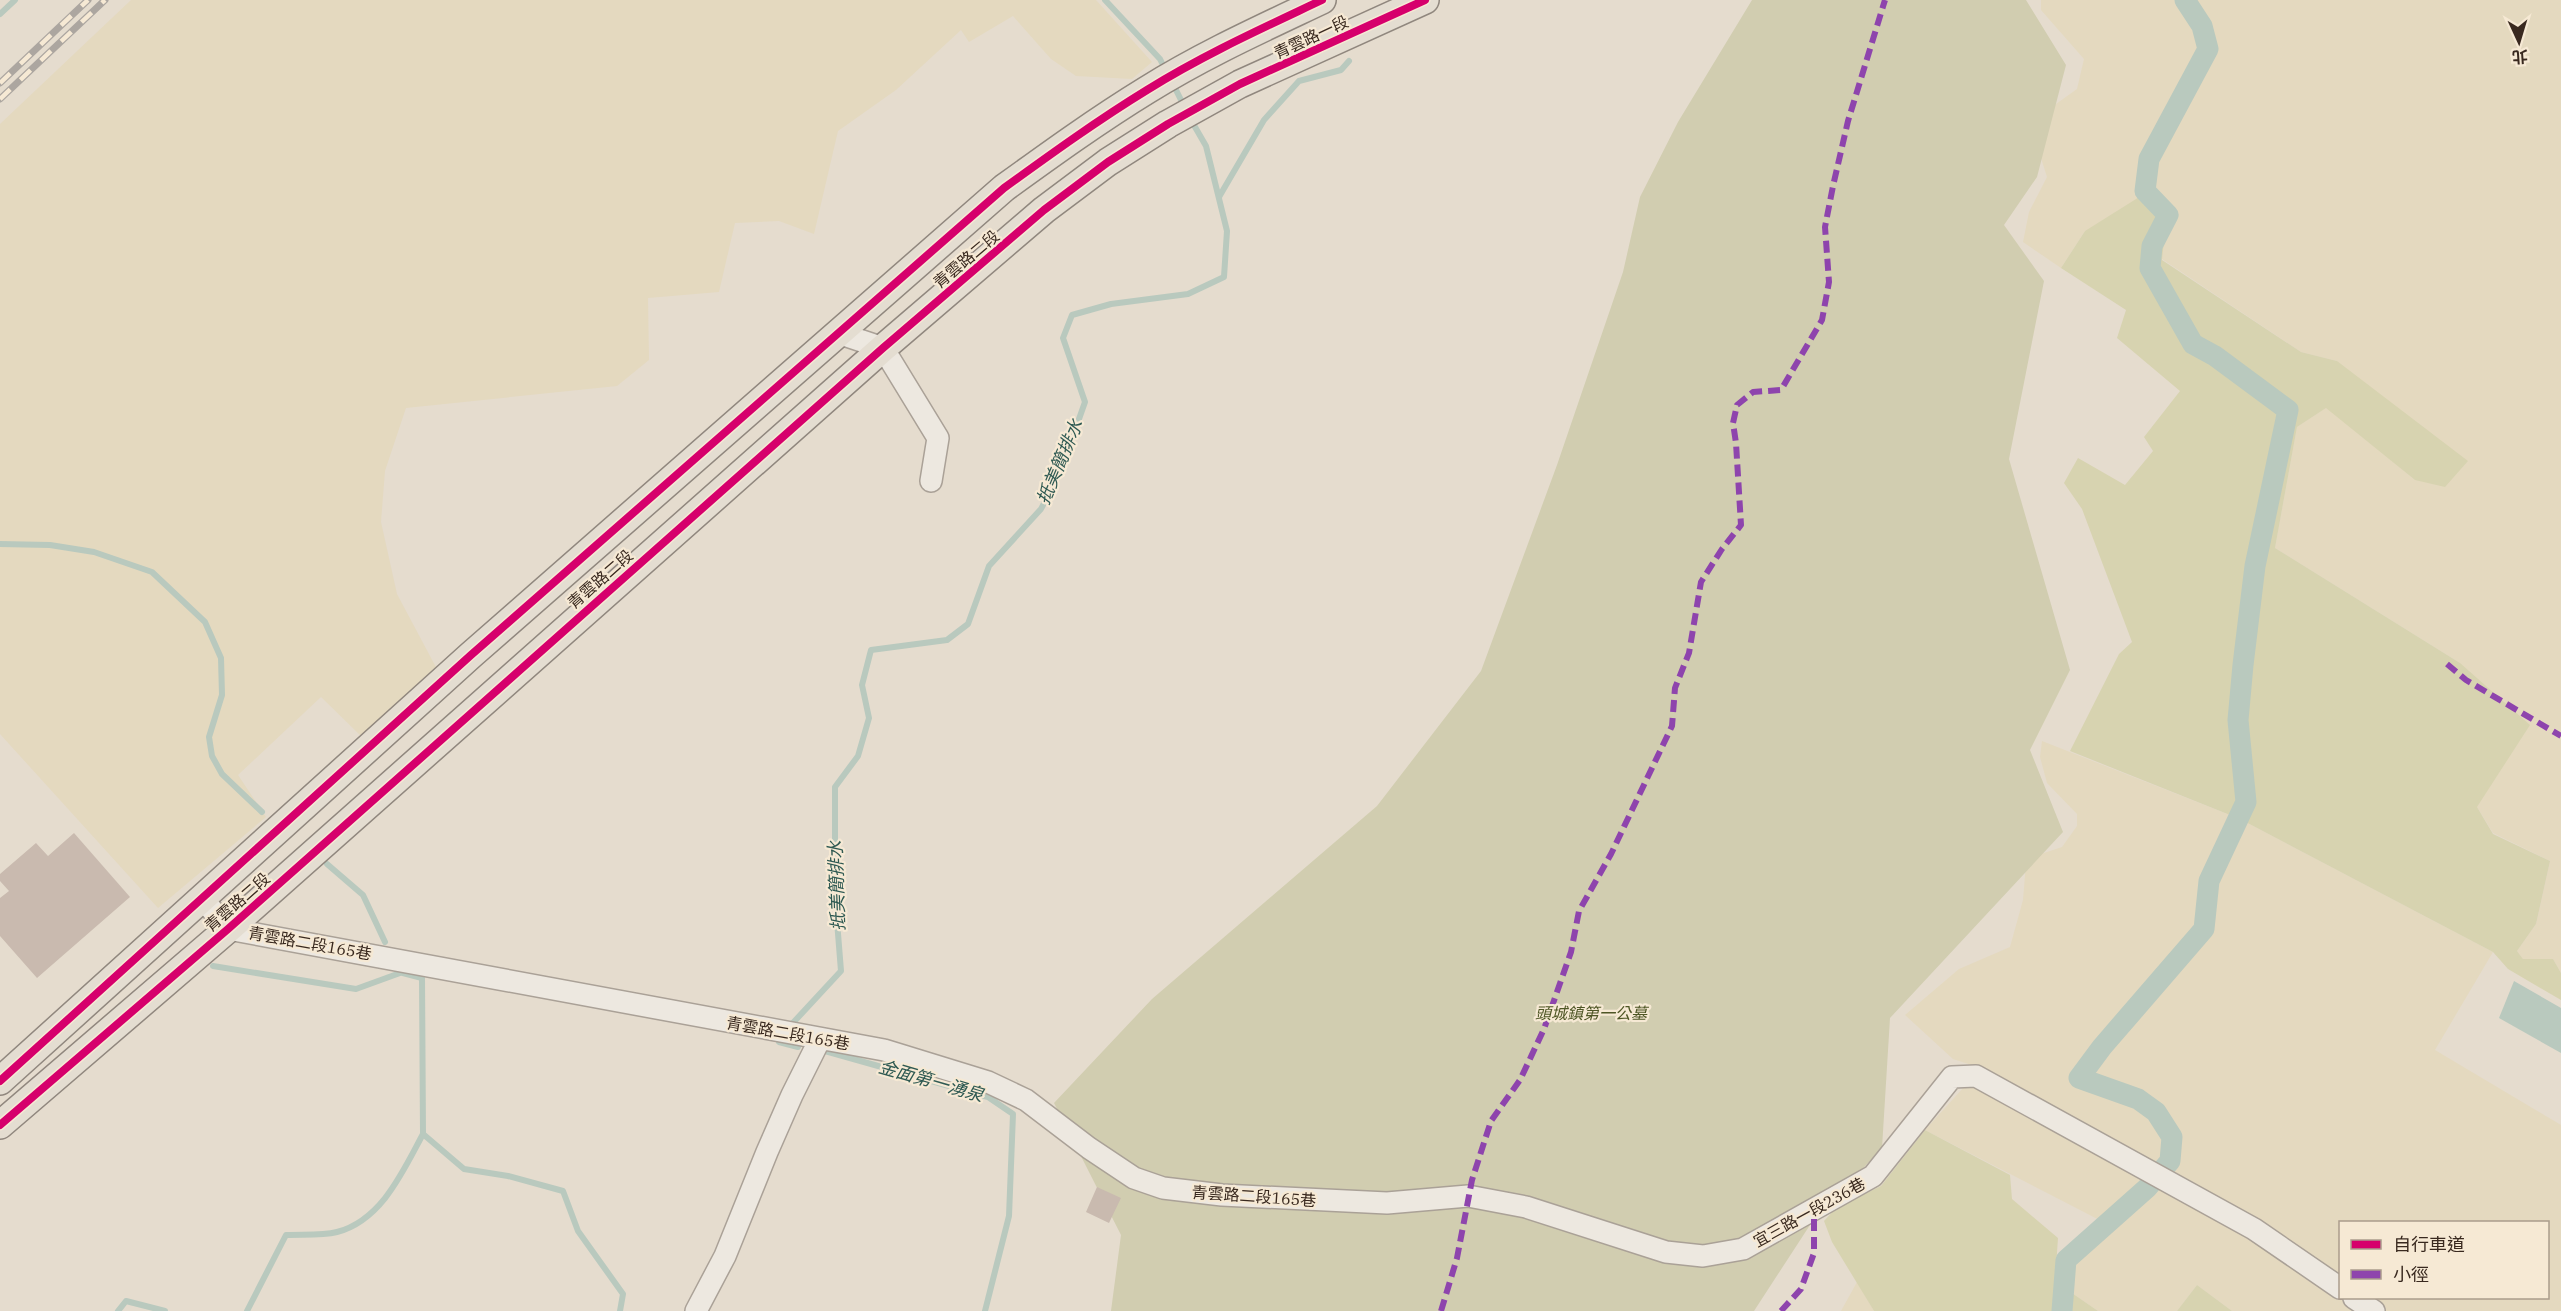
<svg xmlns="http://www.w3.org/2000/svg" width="2561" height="1311" font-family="'IBM Plex Serif','Noto Sans TC',serif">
<rect width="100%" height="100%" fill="#e5dcce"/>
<path fill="#e4d9bf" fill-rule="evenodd" d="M131 0H1096L1152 62 1132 79 1076 76 1051 59 1013 16 969 42 961 30 896 90 838 131 814 234 779 221 735 223 719 292 648 298 649 360 617 386 406 408 385 471 381 522 397 594 438 671 363 738 321 697 238 775 266 817 158 908 0 734V124Z
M2041 0H2561V973L2553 959H2523L2517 951 2536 924 2550 861 2493 833 2477 807 2460 663 2275 548 2297 427 2327 407 2415 480 2337 361 2301 352 2162 259 2167 213 2085 231 2061 268 2023 242 2029 212 2047 177 2035 139 2042 114 2077 89 2084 59 2041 10Z
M2042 741 2240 819 2493 952 2435 1050 2561 1125V1311H2232L2197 1285 2177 1311H2098L2069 1291 2075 1260 2113 1227 1925 1130 1964 1087 1978 1067 1953 1059 1905 1015 1959 969 2010 947 2023 900 2026 863 2035 856 2062 847 2077 826V814L2047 783 2040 757ZM2340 1222H2548V1298H2340Z
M1857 1282 1874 1311H1841Z"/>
<path fill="#d7d3b0" d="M2152 189 2167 213 2162 260 2301 352 2337 361 2468 461 2445 487 2415 480 2326 408 2297 427 2275 548 2460 663 2530 725 2477 807 2493 834 2550 861 2536 924 2517 951 2523 959H2553L2561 973V1000L2508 969 2493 952 2240 819 2070 751 2119 654 2132 642 2082 509 2064 483 2078 458 2125 485 2153 451 2144 437 2180 391 2117 338 2126 310 2061 268 2085 231Z
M1925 1130 2010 1175 2012 1199 2058 1238 2053 1311H1874L1832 1242 1824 1221 1836 1208 1881 1186Z
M2197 1285 2232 1311H2177Z
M2069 1291 2098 1311H2067Z"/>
<path fill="#d1cdb0" d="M1752 0H2026L2066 65 2037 177 2004 225 2044 281 2009 459 2070 670 2030 750 2063 832 1890 1018 1882 1148 1810 1225 1754 1311H1111L1121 1235 1054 1103 1152 999 1377 806 1481 671 1557 465 1623 272 1640 197 1678 122Z"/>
<path fill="#b9c9be" d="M2514 981 2561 1008V1053L2499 1018Z"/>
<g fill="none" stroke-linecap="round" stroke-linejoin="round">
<path stroke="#b9c9be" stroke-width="6" d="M1105 0 1160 59 1166 71
M0 14 15 0
M1172 82 1185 108
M1219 197 1264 120 1299 81 1341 70 1349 61
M0 544 50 545 94 552 152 572 205 622 221 658 222 695 209 737 212 756 222 774 262 812
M327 864 363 895 385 942
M213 966 356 989 400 973
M399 972 422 978 423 1134 464 1169 508 1176 563 1191 578 1231 623 1294 620 1311
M791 1025 841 971 835 896V787L858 756 869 718 862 685 871 650 947 640 968 624 989 566 1041 509 1061 470 1085 402 1063 338 1072 315 1111 304 1188 294 1224 277 1227 231 1206 146 1191 120
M779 1042 798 1047
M825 1051 988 1097 1013 1114 1009 1216 985 1311
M118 1311 126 1301 165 1311
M247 1311 286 1235C302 1234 321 1236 337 1232 382 1220 403 1171 423 1134"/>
<path stroke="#b9c9be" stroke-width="21" d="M2062 1311 2066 1260 2147 1188 2170 1161 2172 1137 2156 1112 2138 1099 2079 1078 2102 1047 2204 929 2209 881 2246 802 2238 720 2243 665 2255 566 2288 410 2215 356 2193 344 2150 268 2152 246 2168 215 2145 191 2149 159 2208 49 2202 26 2185 0"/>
</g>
<path fill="#c9baaf" d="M74 833 130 897 37 978 0 936V898L9 891 0 881V874L36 843 48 856Z
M1097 1187 1121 1198 1109 1223 1086 1212Z"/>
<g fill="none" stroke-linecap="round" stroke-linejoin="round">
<g stroke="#aaa197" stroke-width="24">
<path id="minor" d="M838 333 883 348 938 438 931 481
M202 898 228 929 884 1050 988 1082 1026 1100 1089 1148 1134 1178 1163 1188 1222 1195 1387 1203 1468 1196 1526 1207 1666 1252 1703 1256 1743 1249 1873 1176 1952 1077 1976 1076 2254 1229 2340 1288
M2354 1298 2374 1311
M696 1311 725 1256 767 1152 792 1095 820 1039"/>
</g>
<g stroke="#90877e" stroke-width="30">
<path id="major" d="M0 1081 471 655 1004 188C1051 154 1098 120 1147 90 1203 55 1263 28 1322 0
M0 1125 228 929 883 348 1044 210 1108 162 1168 124 1240 84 1425 0"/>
</g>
<use href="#minor" stroke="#ede8e0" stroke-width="21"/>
<use href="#major" stroke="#e4ddd1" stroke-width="27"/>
<g stroke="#aca6a0" stroke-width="7">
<path id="rail" d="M0 83 88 0
M0 99 105 0"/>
</g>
<use href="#rail" stroke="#f6e9d4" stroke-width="4.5" stroke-dasharray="14" stroke-linecap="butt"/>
<path stroke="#8e44ad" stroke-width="6" stroke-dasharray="12 6" stroke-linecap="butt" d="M2447 664 2466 680 2561 736
M1441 1311 1457 1258 1472 1180 1491 1121 1520 1080 1544 1029 1571 952 1579 911 1611 854 1672 726 1675 688 1689 653 1701 582 1722 549 1741 525 1736 443 1733 423 1737 405 1753 392 1781 390 1822 320 1829 282 1825 227 1833 186 1848 121 1885 0
M1781 1311 1801 1289 1814 1253V1210"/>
<g stroke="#f6e9d4" stroke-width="11">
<path id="cycleway" d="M0 1081 471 655 1004 188C1051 154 1098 120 1147 90 1203 55 1263 28 1322 0
M0 1125 228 929 883 348 1044 210 1108 162 1168 124 1240 84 1425 0"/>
</g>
<use href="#cycleway" stroke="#d6006c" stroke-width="8"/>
</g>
<g text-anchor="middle" stroke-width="4.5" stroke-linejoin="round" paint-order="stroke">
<g font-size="16" fill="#39291f" stroke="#f6e9d4">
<text transform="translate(1311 37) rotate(-25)" y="6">青雲路一段</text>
<text transform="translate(966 259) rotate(-40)" y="6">青雲路二段</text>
<text transform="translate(600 579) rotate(-41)" y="6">青雲路二段</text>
<text transform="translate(237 902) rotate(-41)" y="6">青雲路二段</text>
<text transform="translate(310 943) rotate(10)" y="6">青雲路二段165巷</text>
<text transform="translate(788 1033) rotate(10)" y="6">青雲路二段165巷</text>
<text transform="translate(1254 1196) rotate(4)" y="6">青雲路二段165巷</text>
<text transform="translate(1809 1212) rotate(-29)" y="6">宜三路一段236巷</text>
</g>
<g font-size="16" font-style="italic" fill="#4e5625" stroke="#f6e9d4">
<text x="1591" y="1019">頭城鎮第一公墓</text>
</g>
<g font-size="18" font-style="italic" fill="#2e5952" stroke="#f6e9d4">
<text transform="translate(1060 462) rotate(-67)" y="6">抵美簡排水</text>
<text transform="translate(837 886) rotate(-92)" y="6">抵美簡排水</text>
<text transform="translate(931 1081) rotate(16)" y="6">金面第一湧泉</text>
</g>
</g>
<rect x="2339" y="1221" width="210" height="78" fill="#f6e9d4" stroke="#aa9c8c" stroke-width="1.5"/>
<rect x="2351" y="1240" width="30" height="9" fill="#d6006c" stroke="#aa9c8c" stroke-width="1.5"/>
<text x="2393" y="1251" font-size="18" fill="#39291f">自行車道</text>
<rect x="2351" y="1270" width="30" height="9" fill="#8e44ad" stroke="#aa9c8c" stroke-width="1.5"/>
<text x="2393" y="1281" font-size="18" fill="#39291f">小徑</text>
<g transform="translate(2519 42) rotate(176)" stroke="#f6e9d4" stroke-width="4.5" paint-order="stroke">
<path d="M0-4.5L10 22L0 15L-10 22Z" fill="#39291f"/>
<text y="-9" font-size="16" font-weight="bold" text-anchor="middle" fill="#39291f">北</text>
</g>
</svg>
